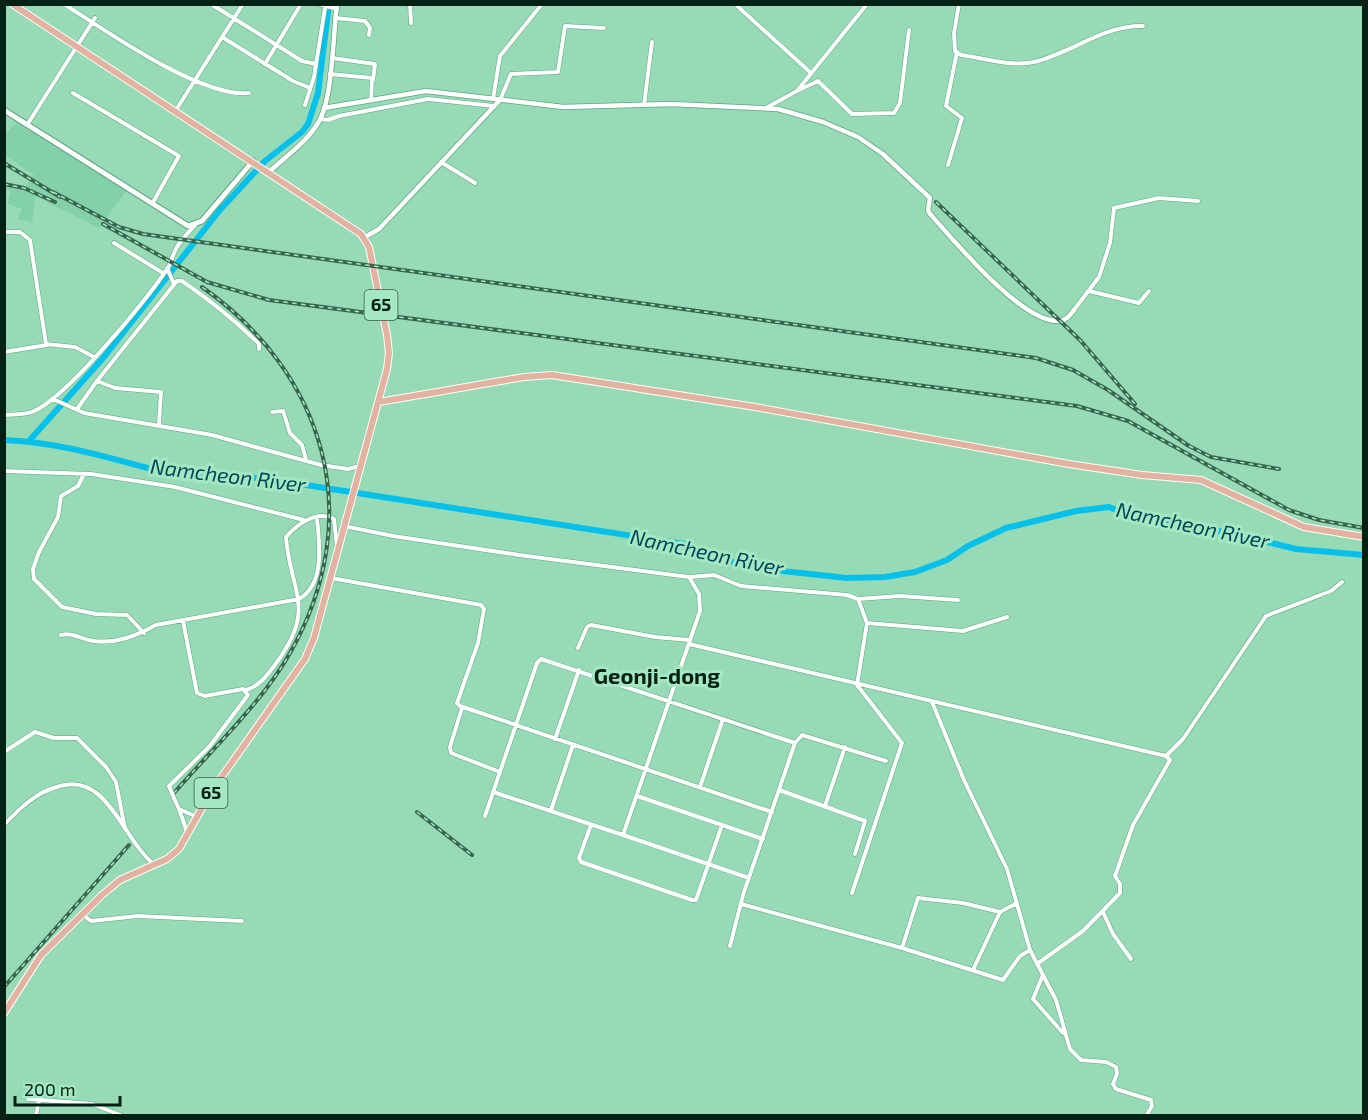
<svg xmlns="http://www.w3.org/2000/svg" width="1368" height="1120" font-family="'Exo 2',sans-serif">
<rect width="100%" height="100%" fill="#96dab6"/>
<path fill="#83d0a9" d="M18 122 126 191 99 228 35 196 32 223 18 219 22 209 8 204 11 191 5 189 6 185 24 189 34 175 5 155V134Z"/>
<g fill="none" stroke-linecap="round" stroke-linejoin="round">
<path stroke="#05c0ea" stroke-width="6" d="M4 440C62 442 115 460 170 474 200 481 231 476 261 478L684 544 747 567 847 578 885 577 915 572 947 560 968 546 1006 528 1076 511 1109 507 1139 519 1226 532 1296 549 1364 555
M29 441 104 357 219 211 265 161 302 132 308 124 318 93 329 4"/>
<g stroke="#61a482" stroke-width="5">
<path id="minor" d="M64 4C106 31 201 98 249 93
M211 4 302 61 316 64
M319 4 337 9
M410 4 411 23
M735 4 811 73
M959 4 954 33 955 51 961 55C985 58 1009 67 1034 62 1072 53 1103 25 1143 26
M336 18 365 21 370 28 369 35
M222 37 293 81 310 88
M332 58 375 64 373 80
M265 64 301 4
M330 74 372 78 371 100
M797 91 818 81 852 114 894 113 900 103 909 30
M73 93 179 156 152 204
M493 99 500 56 542 4
M500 100 511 74 558 72 565 26 604 28
M305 105 314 77 325 8
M644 105 652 42
M766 108 797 91 867 4
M176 110 243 4
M321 119 328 120 339 116 428 99 494 106
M27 125 95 18
M441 162 475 183
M948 165 962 118 946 106 957 52
M4 232H20L30 240 46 344 75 347 94 357
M114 243 163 273
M167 268 174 284
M1089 291 1139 303 1149 291
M1074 310 1099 277 1110 243 1114 208 1159 198 1198 201
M4 352 47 345
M97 381 115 388 161 392 159 424
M53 399 84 413 212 435 321 465 348 469 360 466
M77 409 97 381 177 281H182C210 300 235 320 259 344V349
M272 412 283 411 290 433 302 445 306 460
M4 415C13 414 24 415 32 412 66 399 146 300 168 268 172 261 173 253 177 247 182 239 189 232 195 225
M4 471 91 474 175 487 304 520
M84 474 78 486 61 496 58 517 39 552 33 569 34 579 62 607 96 614 127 615 144 633
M344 526 393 536 519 555 689 577 699 594 700 611 623 835 493 792
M689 577 714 575 741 586 847 595 858 599 867 623 857 685 902 743 852 893
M331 578 481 605 484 609 478 643 457 703 460 706 772 812
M858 599 900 596 958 600
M867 623 963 631 1007 617
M61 635C73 632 81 639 93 641 116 644 136 636 156 625L299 599C326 583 319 543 317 518
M689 644 1166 756 1170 760 1133 825 1115 876 1120 884V893L1083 931 1037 964
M578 648 587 627 591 625 655 637 690 640
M246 690C261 685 268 674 277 662 317 607 290 592 286 537 297 524 317 510 334 519L337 546
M932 702 964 780 1007 869 1030 950 1056 1000 1070 1049 1081 1060 1106 1062 1116 1067 1117 1074 1113 1084 1116 1089 1151 1100 1152 1106 1146 1116
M462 708 450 747 451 753 500 772
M555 739 579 670
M795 743 802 735 886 761
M4 752 35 732 54 738H77L106 767 116 782 125 829
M1166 756 1183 739 1266 616 1331 591 1342 582
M700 787 723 719
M779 790 865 821 855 854
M171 791 169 786 209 747 248 695 243 689 205 696 197 693 183 621
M637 796 763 839
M174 798 179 809
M825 806 845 747
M551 810 573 745
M485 816 537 663 541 659 795 743 743 895 730 946
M4 825C21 807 36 792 60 786 108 772 123 841 155 865
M591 825 579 858 581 862 692 900H696L722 825
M187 832 179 809 197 817
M623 835 749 878
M741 904 902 948 1003 980 1020 956 1030 950
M1103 912 1113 934 1131 959
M83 915 91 921 138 916 242 921
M902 948 918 898 963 903 1000 912 1015 904
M973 970 1000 912
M1042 977 1033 999 1063 1033
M28 1099 92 1104 123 1116
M36 1116 39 1100"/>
</g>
<g stroke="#61a482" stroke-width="6">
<path id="tertiary" d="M324 108 426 91 563 107 671 104 778 109 823 122 858 137 883 154 930 198 928 210 930 214C955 241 1022 324 1060 321 1067 320 1070 315 1074 310
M269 172C286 156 306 143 318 123 333 100 333 34 337 4
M365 237 379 229 499 101"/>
</g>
<g stroke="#61a482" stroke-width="7">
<path id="secondary" d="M4 110 188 226 202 221 253 161"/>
</g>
<g stroke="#fff" stroke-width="8">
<path id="primary" d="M379 402 524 377 552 375 755 407 1069 464 1142 475 1201 480 1304 527 1364 537
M4 1013 41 955 102 895 120 880 167 859 179 849 211 792 305 659 314 638 387 369 389 353 387 335 369 247 361 234 12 4"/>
</g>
<use href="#minor" stroke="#fff" stroke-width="4"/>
<use href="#tertiary" stroke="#fff" stroke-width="4.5"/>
<use href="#secondary" stroke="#fff" stroke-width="5"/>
<use href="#primary" stroke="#e3b2a0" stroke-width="6"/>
<g stroke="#39654f" stroke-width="4">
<path id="rail" d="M4 163 60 197
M4 184 24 188 55 202
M53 192 119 227 143 234 1036 358 1073 370 1108 390 1189 446 1211 457 1279 469
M936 202 1080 340 1135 404
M103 224 207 282 269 300 1077 406 1128 421 1289 510 1319 520 1364 528
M174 793C212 749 262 703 290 653 367 518 327 375 202 287
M417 812 472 855
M4 987 129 845"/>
</g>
<use href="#rail" stroke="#a3e8c3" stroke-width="1.5" stroke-dasharray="4.5" stroke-linecap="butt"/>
<g stroke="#61a482" stroke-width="5" stroke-linecap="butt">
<path id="minor-bridge" d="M171 791 174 798"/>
</g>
<use href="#minor-bridge" stroke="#fff" stroke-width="4"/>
</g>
<g text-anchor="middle" stroke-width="6" stroke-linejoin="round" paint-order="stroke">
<g fill="#a3e8c3" stroke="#345d48" stroke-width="1.5">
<rect x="364.5" y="290" width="33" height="30" rx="4.5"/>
<rect x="194.5" y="778" width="33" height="30" rx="4.5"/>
</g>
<g font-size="18" font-weight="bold" fill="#042114">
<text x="381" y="311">65</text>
<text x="211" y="799">65</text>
</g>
<g font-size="21" font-style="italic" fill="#004556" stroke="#a3e8c3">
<text transform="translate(228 476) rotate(7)" y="7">Namcheon River</text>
<text transform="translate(1193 526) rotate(12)" y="7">Namcheon River</text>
<text transform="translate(707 553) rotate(12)" y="7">Namcheon River</text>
</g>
<g font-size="22" font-weight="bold" fill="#042114" stroke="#a3e8c3">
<text x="657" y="684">Geonji-dong</text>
</g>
</g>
<rect width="1368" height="1120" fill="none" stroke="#042114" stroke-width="12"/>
<path d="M15 1096v9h105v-9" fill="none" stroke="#042114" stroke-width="3"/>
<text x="24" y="1096" font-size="18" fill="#042114" stroke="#a3e8c3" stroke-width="4.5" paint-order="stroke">200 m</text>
</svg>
